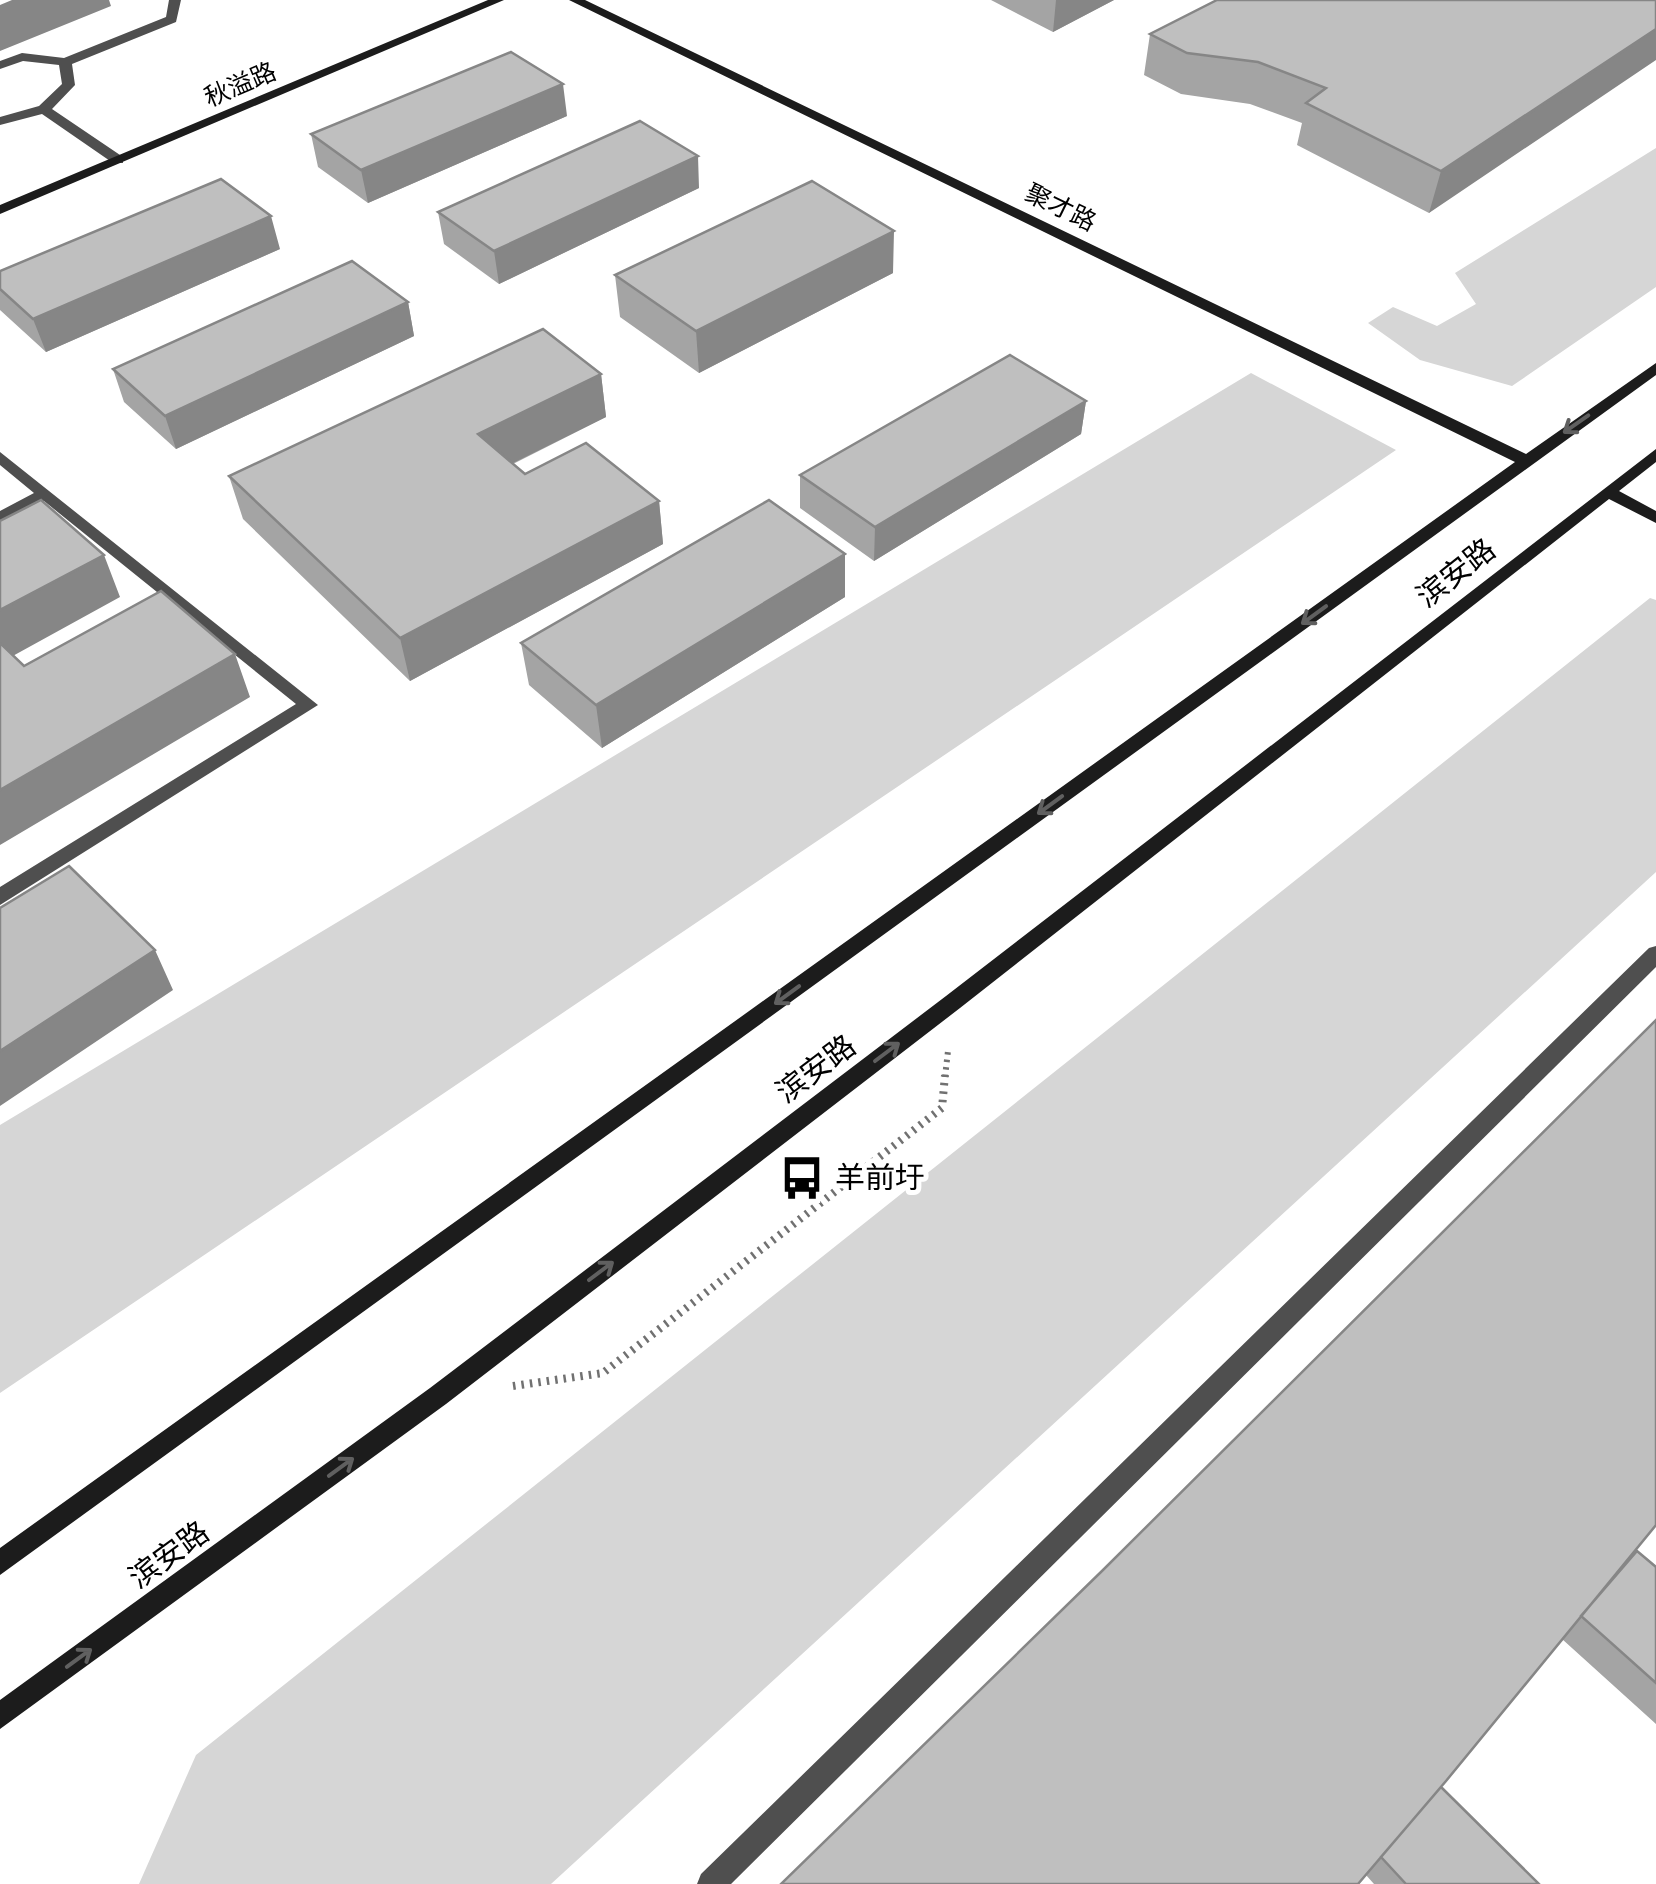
<svg xmlns="http://www.w3.org/2000/svg" width="1656" height="1884" font-family="Raleway,'Noto Sans SC',sans-serif">
<rect width="100%" height="100%" fill="#fff"/>
<path fill="#d6d6d6" d="M1656 148V287L1512 386 1420 360 1368 323 1393 307 1437 326 1476 304 1455 273Z
M1251 373 1396 450 0 1393V1125Z
M1650 598 1656 600V872L551 1884H139L196 1755Z"/>
<g fill="none" stroke-linecap="round" stroke-linejoin="round">
<path stroke="#717171" stroke-width="6" stroke-dasharray="2.5 5" stroke-linecap="butt" d="M945 1077 948 1051"/>
<path stroke="#717171" stroke-width="8" stroke-dasharray="2.5 6" stroke-linecap="butt" d="M513 1386 603 1373 942 1108 945 1075"/>
<path fill="#4f4f4f" fill-rule="evenodd" d="M169 0H181L176 22 72 64 75 85 52 109 123 157V163H113L42 114 0 125V117L39 106 62 84 59 65 23 61 0 69V61L22 53 64 58 166 17Z
M0 452 318 705 0 905V887L296 704 44 501 0 523V511L34 493 0 465Z
M1656 946V967L731 1884H697L701 1874 1649 948Z"/>
<path fill="#1c1c1c" fill-rule="evenodd" d="M488 0H504L0 214V205Z
M569 0H585L1526 454 1656 363V375L0 1575V1548L1515 462Z
M1656 449V462L1619 491 1656 511V523L1609 499 960 1008 446 1404 0 1729V1700L430 1388 946 996Z"/>
</g>
<path fill="#a4a4a4" d="M991 0H1114L1053 32Z
M1656 0 1429 213 1297 145 1302 123 1250 104 1181 94 1144 75 1150 34Z
M567 116 368 203 318 167 311 134Z
M699 188 499 284 444 244 438 212Z
M280 249 46 352 0 310V271Z
M893 273 699 373 620 317 615 275Z
M408 302 414 336 176 449 124 402 113 369Z
M601 374 606 417 513 464 525 474 659 501 663 544 410 681 243 519 229 476Z
M1086 401 1081 434 874 561 800 508V475Z
M845 554V597L602 748 529 685 521 643Z
M1656 1567V1724L1562 1639 1441 1787 1539 1884H1374L1366 1875 1616 1573Z"/>
<path fill="#868686" d="M12 0H109L111 6 0 51V5Z
M1056 0H1114L1053 32Z
M1656 29V60L1429 213 1441 171Z
M563 84 567 116 368 203 361 170Z
M698 156 699 188 499 284 494 251Z
M271 216 280 249 46 352 33 319Z
M894 231 893 273 699 373 696 331Z
M408 302 414 336 176 449 165 416Z
M601 374 606 417 485 477 478 434Z
M1086 401 1081 434 874 561 875 527Z
M659 501 663 544 410 681 400 638Z
M845 554V597L602 748 596 705Z
M104 555 120 597 0 663V610Z
M235 654 250 697 0 845V790Z
M155 950 173 990 0 1106V1051Z"/>
<path fill="#bfbfbf" stroke="#868686" stroke-width="2.5" d="M1217 0H1656V29L1441 171 1306 103 1326 88 1258 62 1187 53 1150 34Z
M511 52 563 84 361 170 311 134Z
M640 121 698 156 494 251 438 212Z
M221 179 271 216 33 319 0 289V271Z
M812 181 894 231 696 331 615 275Z
M352 261 408 302 165 416 113 369Z
M543 329 601 374 478 434 525 474 586 443 659 501 400 638 229 476Z
M1010 355 1086 401 875 527 800 475Z
M41 500 104 555 0 610V521Z
M769 500 845 554 596 705 521 643Z
M161 591 235 654 0 790V643L24 666Z
M69 866 155 950 0 1051V908Z
M1656 1020V1525L1446 1781 1358 1884H781L1103 1570Z
M1637 1551 1656 1567V1683L1581 1616Z
M1441 1787 1539 1884H1406L1381 1857Z"/>
<defs><path id="oneway-shaft" d="M-6 0H5M1.5-3L5.5 0L1.5 3" fill="none" stroke-width="1.6" stroke-linecap="round" stroke-linejoin="round" transform="scale(2.5)"/></defs>
<g stroke="#606060">
<use href="#oneway-shaft" transform="translate(1576 424) rotate(145)"/>
<use href="#oneway-shaft" transform="translate(1314 615) rotate(144)"/>
<use href="#oneway-shaft" transform="translate(1050 805) rotate(144)"/>
<use href="#oneway-shaft" transform="translate(787 995) rotate(144)"/>
<use href="#oneway-shaft" transform="translate(887 1052) rotate(-37)"/>
<use href="#oneway-shaft" transform="translate(601 1271) rotate(-37)"/>
<use href="#oneway-shaft" transform="translate(341 1467) rotate(-36)"/>
<use href="#oneway-shaft" transform="translate(79 1658) rotate(-36)"/>
</g>
<defs>
<g id="bus-bare" transform="scale(3.45)"><path d="M-5-6H5V4H4V6H2V4H-2V6H-4V4H-5ZM-3.5-4V0h7V-4ZM-3.5 1.2v1.5H-2V1.2ZM2 1.2v1.5H3.5V1.2Z" fill="#000" stroke="#fff" stroke-width="2.5" paint-order="stroke"/></g>
</defs>
<g fill-rule="evenodd">
<use href="#bus-bare" x="802" y="1178"/>
</g>
<g text-anchor="middle" stroke-width="10" stroke-linejoin="round" paint-order="stroke">
<g font-size="25" fill="#000" stroke="#fff">
<text transform="translate(240 84) rotate(-23)" y="9">秋溢路</text>
<text transform="translate(1061 207) rotate(26)" y="9">聚才路</text>
</g>
<g font-size="30" fill="#000" stroke="#fff">
<text transform="translate(1456 573) rotate(-38)" y="10">滨安路</text>
<text transform="translate(816 1069) rotate(-37)" y="10">滨安路</text>
<text transform="translate(169 1555) rotate(-36)" y="10">滨安路</text>
</g>
<g font-size="30" fill="#000" stroke="#fff" text-anchor="start">
<text x="835" y="1188">羊前圩</text>
</g>
</g>
</svg>
